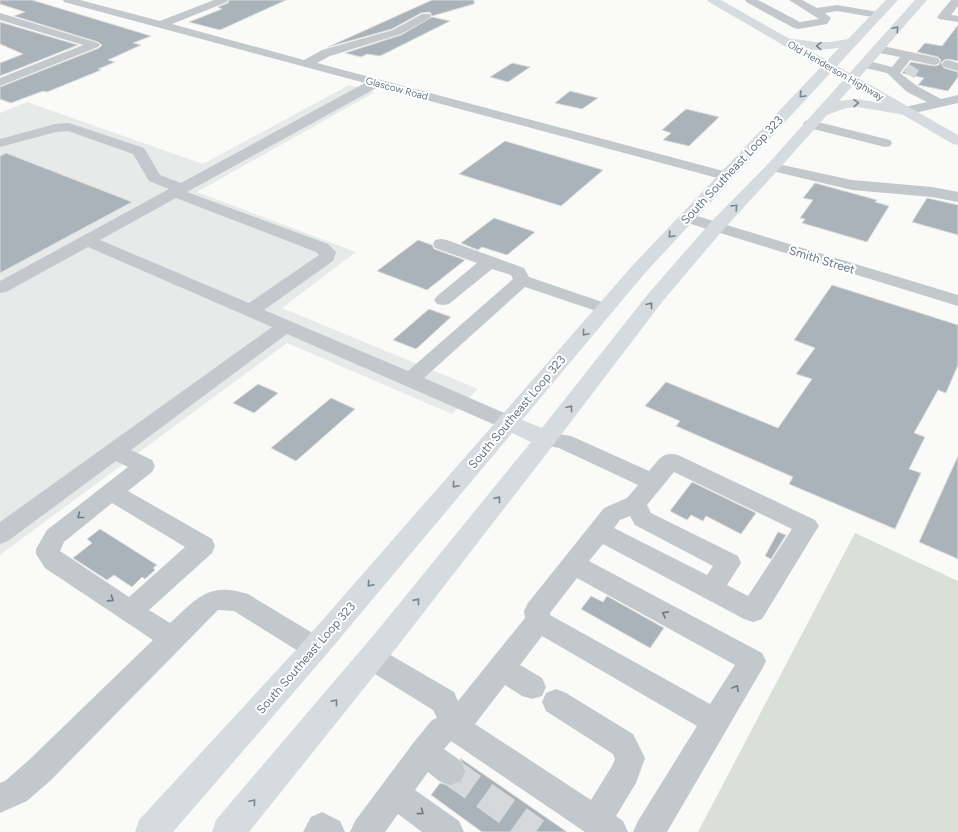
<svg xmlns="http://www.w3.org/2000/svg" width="958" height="832" font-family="Figtree,sans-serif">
<rect width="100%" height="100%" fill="#fafaf8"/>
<path fill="#e8e9e9" d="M349 85 375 92 197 192 356 252 282 308 478 389 452 414 287 343 0 555V113L27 102 203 164Z"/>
<path fill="#dadfd7" d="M855 533 958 581V832H698Z"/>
<path fill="#aab3b9" stroke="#dcdcda" d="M0 0H32L151 36 133 43 141 45 108 60 115 62 98 69 101 70 47 92 43 91 11 103 0 99V87L99 48 102 45 98 42 14 16 25 12 0 4Z
M229 0H286L220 30 189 22 222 9 218 7 228 3Z
M432 0H474V4L432 16 430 12 421 13 392 29 328 47Z
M432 17 450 21 380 56 367 54 361 57 345 53 401 35Z
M0 22 78 45 0 76V63L23 54 0 44Z
M958 25V61L948 59 944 60 941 63 944 68 958 72V77L948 91 918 85 924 78 902 73 911 62 934 66 939 65 941 60 938 57 917 52 925 43 942 46Z
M512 63 530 67 508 82 490 77Z
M570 91 598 98 582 109 555 103Z
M686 109 719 117 689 146 663 140 671 133 662 130Z
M505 141 603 170 561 206 459 174Z
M6 153 132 202 0 273V156Z
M815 183 877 200 875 202 889 206 867 242 802 223 805 219 800 218 813 200 803 198Z
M927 198 958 205V235L912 222Z
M494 218 535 232 507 255 482 247 478 250 461 243Z
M418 240 432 245 434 249 465 260 427 290 377 271Z
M832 285 958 325V365L946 393 938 390 914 433 925 437 909 469 921 473 895 529 789 484 793 477 676 426 680 421 645 406 666 382 778 428 812 379 796 374 815 348 794 340Z
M429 309 451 317 416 349 393 340Z
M258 384 278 393 254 413 233 403Z
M331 398 355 409 296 461 271 448Z
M958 456V559L919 542Z
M692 482 756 513 741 534 706 516 703 521 691 515 687 520 670 511Z
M100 529 157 565 153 568 155 570 145 579 142 577 132 587 114 575 107 580 73 558 92 543 87 539Z
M778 532 786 535 771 559 765 556Z
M591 596 603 602 607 596 664 628 650 648 581 609Z
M460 758 567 832H482L431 795 440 783 451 786 462 782 466 770Z"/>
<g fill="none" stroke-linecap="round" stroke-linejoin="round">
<path stroke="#d5d9db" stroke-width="12" stroke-dasharray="12 6" stroke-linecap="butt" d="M909 75 914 67"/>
<path stroke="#d5d9db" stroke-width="28" stroke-dasharray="28 14" stroke-linecap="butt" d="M450 771 536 832"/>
<path fill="#c3c8cc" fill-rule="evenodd" d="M63 0H80L160 21 214 0H228L227 2 172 24 304 60 322 50 393 30 422 14H430L431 16 430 18 401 34 330 56 317 63 731 173 733 176 731 179 726 180 721 179 378 87 187 192 328 244 336 252 333 261 264 310 408 371 513 279 511 275 492 269 449 304 443 305 437 304 434 300 437 296 477 263 435 248 433 244 435 240 441 239 447 240 524 268 529 277 611 305 614 309 611 313 605 314 525 287 424 378 516 418 520 423 516 428 509 430 502 428 287 334 131 450 152 460 155 466 152 472 128 491 212 539 215 546 212 553 149 610 170 623C196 599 209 581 248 594L324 640 328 648 324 656 315 659 306 656 234 611 218 610 51 780 27 801 0 813V783L5 781 29 760 153 640 45 568 36 554V549L47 530 128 467 116 461 8 541 0 544V522L272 327 88 247 6 292 0 293V281L169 189 149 181 133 154 68 131 56 132 0 147V139L55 124 69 123 144 148 160 175 181 183 365 83 64 2ZM176 198 316 252 319 255 249 303 100 240ZM112 503 185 547 129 597 60 551 64 542Z
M745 0H758L800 22 819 19 789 0H802L817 8 837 5 878 12 883 15 878 18 837 11 825 13 831 18 827 24 798 29 794 28 746 2Z
M951 0H958V6L951 15 958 16V22L939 19 937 17Z
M0 13 98 43 100 45 98 47 0 86V78L83 45 0 20Z
M878 45 938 58 940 61 938 64 934 65 910 60 900 73 917 86 941 99 958 95V103L906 115 901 114 899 111 901 108 927 102 907 92 887 73 861 67 859 64 861 61 865 60 892 67 900 57 874 52 872 49 874 46Z
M948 60 958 63V71L944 67 942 64 944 61Z
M810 120 890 140 892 143 890 146 885 147 805 127 803 124 805 121Z
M773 163 852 180 932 187 958 192V202L932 197 852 190 768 170 766 167 768 164Z
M687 213 958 295V306L681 221 679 218 681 215Z
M546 432 571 436 649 471C659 460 662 451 678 455L815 520 819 526 815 532 762 619 753 622 744 619 603 544 589 561 762 653 766 661 762 669 667 832H633L638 821 697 726 542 636 520 665 542 678 546 687 542 696 532 699 522 696 505 685 475 724 591 800 612 766 615 759 613 754 546 711 542 702 546 693 556 689 566 693 633 734 645 758 636 783 616 816 623 821 628 832H585L451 741 444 749 461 761 465 771 461 781 450 785 439 781 428 772 415 790 459 821 464 832H422L398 814 385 832H350L355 821 414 742 432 720 437 718 433 710 362 666 358 658 362 650 372 646 382 650 454 692 458 701 525 618 524 611 528 603 604 508 627 498 638 485 559 448 538 444 535 439 538 434ZM674 472 792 529 748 596 727 585 741 563 738 556 651 513 647 505ZM630 516 635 525 713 566 707 575 614 528 620 520ZM577 578 735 665 710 704 550 615V613Z
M322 812 340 821 345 832H303L311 817Z"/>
<path fill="#d6dbdf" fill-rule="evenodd" d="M707 0H721L958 135V145L953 144 709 2Z"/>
<path fill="#d6dbdf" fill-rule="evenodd" d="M886 0H898L645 273 522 420 542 428 648 294 710 223 768 164 915 0H927L839 101 857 99 906 107 911 108 913 111 911 114 906 115 857 107 846 108 827 115 778 170 722 231 662 302 554 444 397 647 249 832H212L216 820 377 631 531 442 512 433 325 656 173 832H135L139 820 305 640 633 265 839 48 816 50 786 46 782 45 780 42 782 39 786 38 816 42H831L848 39Z"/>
</g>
<defs><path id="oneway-chevron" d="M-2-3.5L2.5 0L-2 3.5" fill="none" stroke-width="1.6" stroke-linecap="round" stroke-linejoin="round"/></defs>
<g stroke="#768591">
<use href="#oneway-chevron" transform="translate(896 29) rotate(-49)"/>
<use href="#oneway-chevron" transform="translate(819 46) rotate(-178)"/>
<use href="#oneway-chevron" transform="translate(802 95) rotate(133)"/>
<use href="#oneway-chevron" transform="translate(856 103) rotate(-1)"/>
<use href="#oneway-chevron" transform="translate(735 207) rotate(-47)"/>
<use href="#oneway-chevron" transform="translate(671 235) rotate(133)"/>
<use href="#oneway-chevron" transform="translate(650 305) rotate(-52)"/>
<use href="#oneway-chevron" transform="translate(585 333) rotate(130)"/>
<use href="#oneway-chevron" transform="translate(570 408) rotate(-52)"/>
<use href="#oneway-chevron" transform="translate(455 485) rotate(131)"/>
<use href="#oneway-chevron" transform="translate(498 499) rotate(-51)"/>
<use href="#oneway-chevron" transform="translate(370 584) rotate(131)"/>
<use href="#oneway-chevron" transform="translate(417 601) rotate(-51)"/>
<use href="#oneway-chevron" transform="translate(335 702) rotate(-50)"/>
<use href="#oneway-chevron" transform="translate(253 802) rotate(-50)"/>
</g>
<g stroke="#6a7a87">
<use href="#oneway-chevron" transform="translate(80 516) rotate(142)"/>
<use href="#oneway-chevron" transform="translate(111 599) rotate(33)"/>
<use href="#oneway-chevron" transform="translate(665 614) rotate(-152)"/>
<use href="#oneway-chevron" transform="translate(736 688) rotate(-60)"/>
<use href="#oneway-chevron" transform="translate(421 812) rotate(36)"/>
</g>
<g text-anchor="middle" stroke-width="4" stroke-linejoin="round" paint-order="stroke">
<g font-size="10" fill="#657683" stroke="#fff">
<text transform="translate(836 70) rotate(30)" y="4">Old Henderson Highway</text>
<text transform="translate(397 88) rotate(15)" y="4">Glascow Road</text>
</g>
<g font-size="12" fill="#657683" stroke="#fff">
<text transform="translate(732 170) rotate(-47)" y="4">South Southeast Loop 323</text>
<text transform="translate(822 260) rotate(17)" y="4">Smith Street</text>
<text transform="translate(517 412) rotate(-50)" y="4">South Southeast Loop 323</text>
<text transform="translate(306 658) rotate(-49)" y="4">South Southeast Loop 323</text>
</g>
</g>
</svg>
